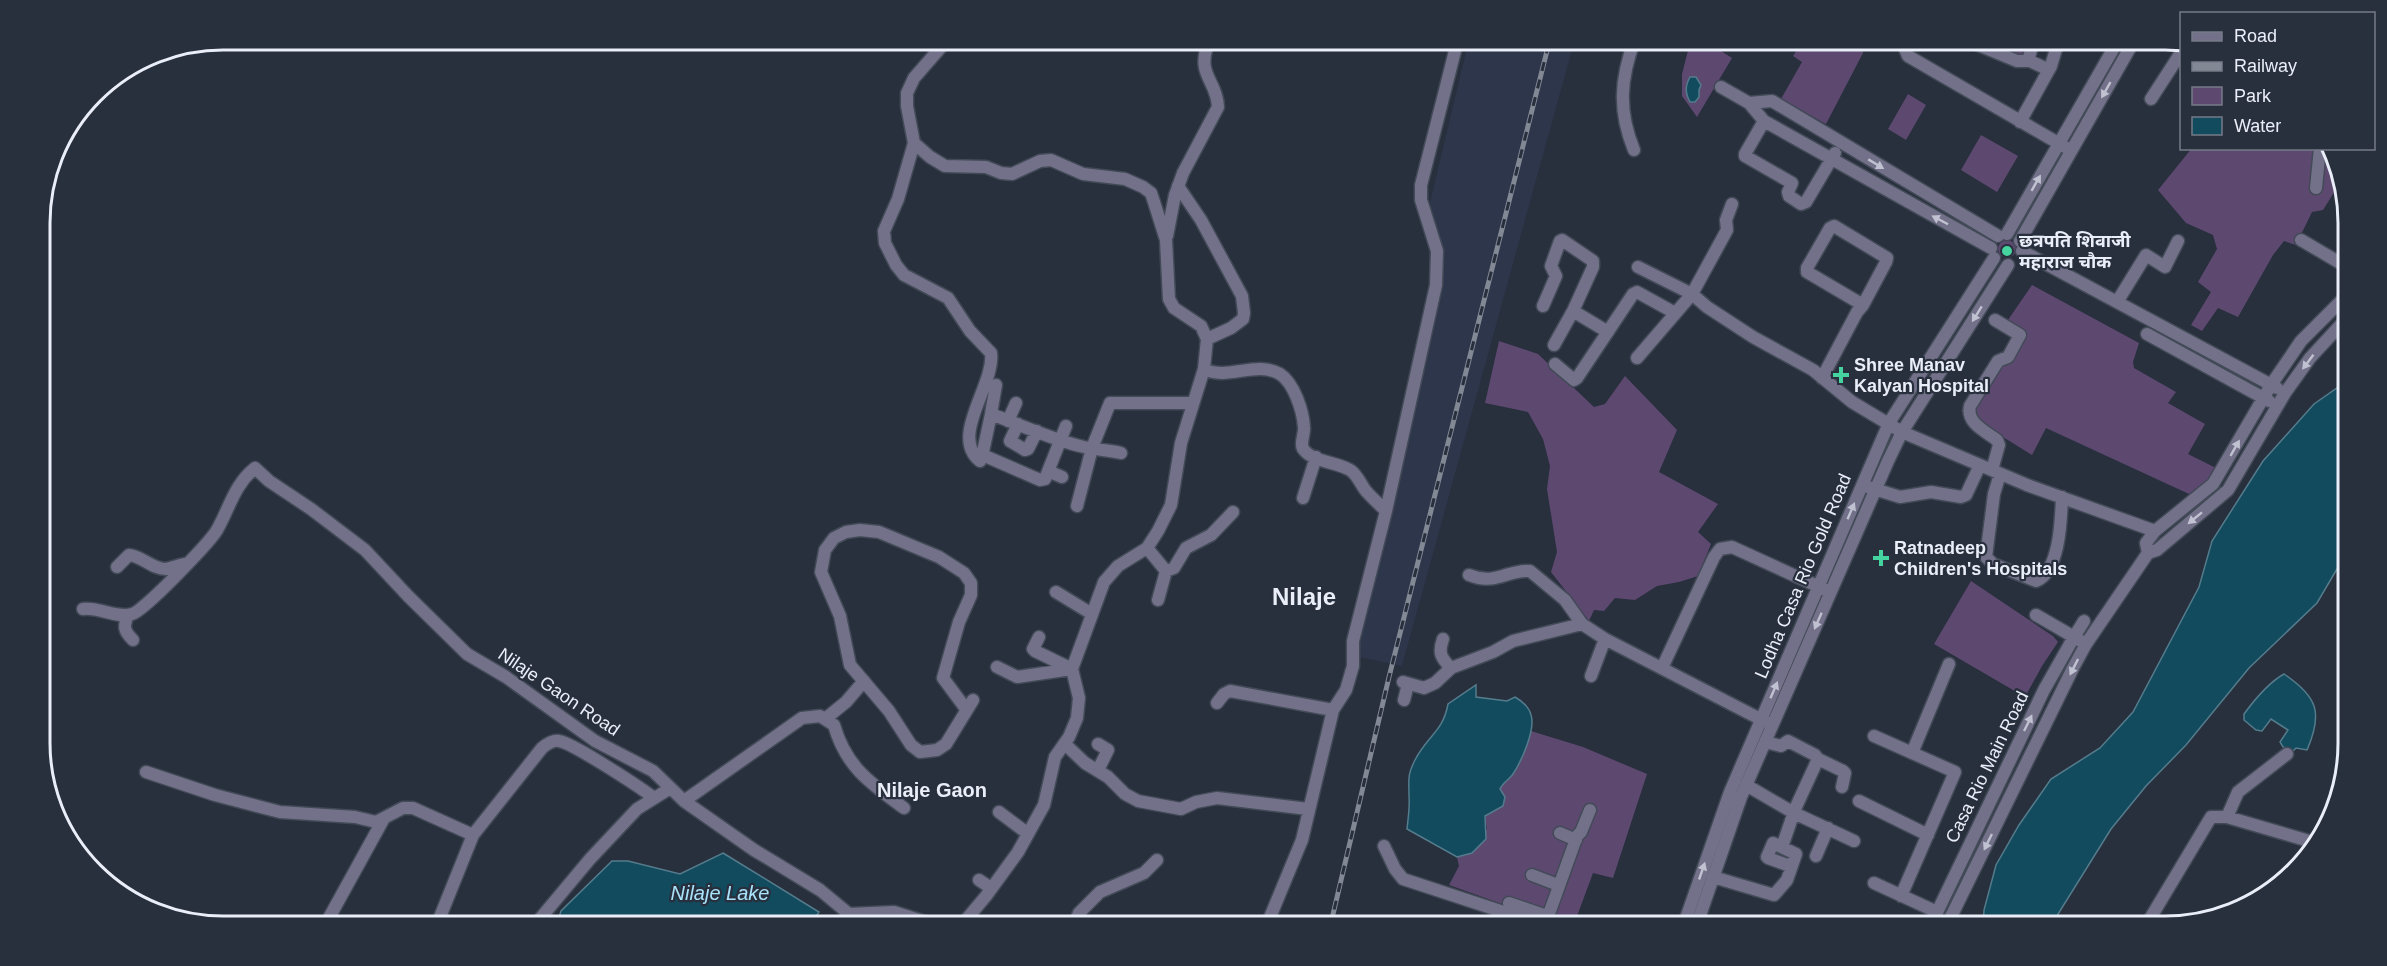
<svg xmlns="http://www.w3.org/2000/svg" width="2387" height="966" font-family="Helvetica,'Noto Sans Devanagari',sans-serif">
<rect width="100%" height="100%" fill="#282f3d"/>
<path fill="#2d364a" d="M1469 39H1575L1402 666 1354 656 1442 279 1430 202Z"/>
<path fill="#5d4970" d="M1691 39H1702L1732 58 1697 117 1682 96V74Z
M1804 39H1863V53L1826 124 1781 99 1802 62 1793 56Z
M1988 39H2029L2024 55 1987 46Z
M1908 94 1926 105 1906 140 1888 129Z
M1981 135 2018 156 1997 192 1961 170Z
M2192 148 2326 149 2340 183 2323 210 2312 212 2296 245 2284 241 2273 255 2238 317 2218 308 2202 331 2191 325 2211 292 2198 282 2217 249 2213 235 2186 223 2158 190Z
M1998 249a9 9 0 1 1 18 0a9 9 0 1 1-18 0Z
M2032 285 2139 343 2133 362 2134 368 2176 392 2168 403 2205 424 2188 454 2216 468 2211 478 2189 494 2046 428 2032 455 1961 411 1997 354 2010 362 2027 335 2008 320Z
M1499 341 1538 354 1594 407 1605 404 1625 376 1677 430 1659 472 1718 504 1698 532 1711 544 1698 576 1679 582 1657 586 1635 600 1615 598 1604 611 1594 610 1589 621 1551 572 1557 552 1547 489 1550 466 1543 439 1528 412 1485 403Z
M1971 581 2053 636 2058 642 2042 666 2025 697 1934 644Z
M1531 731 1583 747 1647 774 1613 878 1593 873 1573 927H1567L1449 885 1459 866 1457 857 1472 853 1487 829 1485 816 1503 806C1502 800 1499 792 1501 787 1503 781 1508 781 1511 777 1521 765 1527 746 1531 731Z"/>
<path fill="#134b5e" stroke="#547c8c" stroke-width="1.5" d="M1690 77H1696L1701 85 1699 90V97L1695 102H1690C1685 93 1685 86 1690 77Z
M2347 381V518L2339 531 2347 530V552L2317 603 2249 668 2186 745 2146 786 2111 829 2050 927H1983L1984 910 1996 865 2019 825 2051 779 2100 748 2133 712 2199 587 2212 541 2263 461 2314 404Z
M2284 674C2318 697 2323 713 2307 750L2296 748 2293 751 2283 747 2280 742 2288 730 2271 719 2262 731 2256 730 2244 720V714C2255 699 2268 683 2284 674Z
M1476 685V697L1507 701 1515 697C1522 701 1529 707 1531 715 1536 729 1521 762 1513 774 1509 780 1503 782 1500 789L1505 797 1503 806 1485 816 1486 839 1472 853 1457 857 1407 829C1408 819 1410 807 1409 796 1409 779 1407 776 1415 760 1427 736 1443 732 1448 704Z
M723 853 819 912 809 927H556L561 911 612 861H628L680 874Z"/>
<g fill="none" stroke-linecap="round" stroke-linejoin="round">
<g stroke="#434a57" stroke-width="15">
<path id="minor" d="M948 39 914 78 907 93V106L914 143 898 199 884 231 885 243 896 265 904 275 948 298 970 331 991 353C995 385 949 436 980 461
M1908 39 1905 49 1908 56 2065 147
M1964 39 2017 61H2030L2049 70
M2028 61 2034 39
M1721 87 1749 103
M2151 99 2182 51
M1764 121 1745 154V156L1792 183 1788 192 1789 196 1801 204 1806 202 1835 153
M2020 122 2051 66 2059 39
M914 143 930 157 945 166 986 167 1001 173 1012 174 1040 161 1051 160 1083 174 1125 179 1143 187 1151 193 1154 202 1166 240 1169 299 1174 308 1201 326 1207 339 1204 369 1181 443 1171 505 1158 531 1147 548 1118 566 1104 582 1072 669 1079 698 1077 718 1069 737 1055 757 1044 805 1018 852 986 896 960 927
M1634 150C1618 111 1620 79 1635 39
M1178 186 1201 220 1242 296 1244 313 1243 319 1231 328 1207 339
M2316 188 2320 148
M2007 234 2119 39
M1167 236 1175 195 1183 173 1218 107C1217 79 1194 75 1210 39
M2301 240 2347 267
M2020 241 2135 39
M1991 248 1764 121 1749 103 1772 101 1998 236
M2022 251 2277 388
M1638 267 1692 294 1707 307 1753 337 1813 370 1852 402 1902 432 2027 485 2155 531
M2117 302 2146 255 2165 267 2178 241
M1543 306 1556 276 1551 266 1560 241 1562 240 1593 261V267L1573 311 1608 332
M2147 334 2269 401
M1554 345 1573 311
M1637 358 1692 294 1727 230 1726 220 1732 204
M1555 364 1574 380 1577 378 1633 294 1637 292 1675 313
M1204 369C1228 381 1256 360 1280 374 1294 383 1303 411 1304 427 1305 434 1299 444 1304 450 1313 462 1337 462 1350 470 1357 474 1361 485 1366 491 1372 498 1379 504 1386 511
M1822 378 1857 312 1863 305 1886 262 1887 258 1834 226 1830 228 1807 268V272L1863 305
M991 414 996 385
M1008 421 1016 403
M1018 424 1010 441 1025 450 1028 449 1037 431
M1066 426 1045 479 1040 480 985 456 983 452 991 414C1021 425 1053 440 1084 447 1096 450 1109 450 1121 453
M1992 470 1999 445 1997 440C1985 431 1966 423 1970 406L1998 361 2008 357 2020 335 1995 320
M1048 471 1062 477
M2000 474 1994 494 1986 557 1993 564 2036 581C2060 571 2061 520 2062 497
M1868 487 1900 497 1931 492 1961 497 1966 495 1980 465
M1303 498 1316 457
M1077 506 1092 448 1110 403H1193
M1147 548 1166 571 1158 600
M2148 553 2146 543 2155 531 2213 484 2271 385 2301 341 2347 295
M117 567 129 555C142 556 152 569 166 569 172 568 179 565 185 564
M1166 571 1174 568 1186 548 1211 535 1233 512
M1469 575C1496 586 1508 569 1530 571L1565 600 1582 624
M1056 592 1092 614
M83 609C100 607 117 619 132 614 143 612 210 542 217 530 230 507 234 485 255 468L269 481 311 509 365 550 408 596 467 654 506 677 595 741 653 771 684 801 754 850 820 890 849 914 856 927
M128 615C123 627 124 631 133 640
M2036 615 2074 637 2084 621
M1039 637 1033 649 1035 651 1072 669
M1443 639C1438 653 1441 658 1451 668
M997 667 1017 677 1072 669
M1662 668 1714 557 1720 549 1732 547 1826 590
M1591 676 1605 639
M1403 682 1424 688 1435 683 1451 668 1493 652 1513 641 1582 624 1605 639 1766 722
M1404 700 1408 684
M1217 703 1224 694 1230 691 1333 710
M966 709 943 678 959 622 971 595V583L964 573 939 557 879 532 860 530 846 532 834 538 825 550 821 572 840 616 850 665 889 711 911 745 920 752 937 750 946 744 973 700
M825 719 846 702 864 681
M1874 736 1955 772 1901 896
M1765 742 1781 746 1788 741 1815 755 1818 759
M1065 744 1085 763 1108 777 1125 794 1138 801 1181 809 1196 802 1217 798 1308 809
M1912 753 1949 664
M1098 770 1108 750 1098 744
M146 772 215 795 280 812 355 817 376 822 403 808H413L473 835
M1746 785 1794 813 1854 841
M684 801 802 718 820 716 834 725C846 767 870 783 904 808
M1859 801 1928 835
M999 812 1027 833
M2227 817 2238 792 2287 754
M1560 833 1576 840
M1384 846 1395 869 1403 879 1549 927
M1782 847 1795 809 1818 759 1843 771 1845 773 1842 787
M1816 856 1828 828
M1532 875 1558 885
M1713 877 1774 895 1787 880 1796 854 1773 843 1767 857 1768 858 1790 866
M979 880 991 888
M1874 883 1937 912
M1509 903 1547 916
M849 914 894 912 941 927
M1545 925 1577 836 1581 832 1590 810
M324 927 383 820
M436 927 473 835 542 748C547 744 553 740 559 741 573 743 641 788 654 798
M538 927 539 920 590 859 637 809 669 789
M1073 927 1079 913 1100 892 1144 873 1157 860
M1266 927 1302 840 1333 710 1346 690 1353 666V641L1386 511 1436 285 1437 251 1421 200V185L1458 39
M1683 927 1730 792 1889 423 1994 258
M1696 927 1741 797 1888 461 1902 432 2008 265
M1930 927 2044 690 2074 637 2086 644
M1946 927 2073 668 2086 644 2148 553 2157 550 2228 490 2285 393 2310 358 2347 318
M2145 927 2211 817H2227L2316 843"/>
</g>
<use href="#minor" stroke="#727189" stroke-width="12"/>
<g stroke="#838895" stroke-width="5">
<path id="rail" d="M1330 927 1389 677 1550 39"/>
</g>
<use href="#rail" stroke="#282f3d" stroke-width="3" stroke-dasharray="9" stroke-linecap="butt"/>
</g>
<defs><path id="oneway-solid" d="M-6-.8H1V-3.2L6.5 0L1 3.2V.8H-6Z" transform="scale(1.5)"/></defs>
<g fill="#c0c2d1">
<use href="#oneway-solid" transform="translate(2106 90) rotate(120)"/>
<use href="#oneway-solid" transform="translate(1876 164) rotate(31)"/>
<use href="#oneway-solid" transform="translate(2036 183) rotate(-60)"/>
<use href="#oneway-solid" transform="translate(1940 220) rotate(-152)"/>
<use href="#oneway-solid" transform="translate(1977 314) rotate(122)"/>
<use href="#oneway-solid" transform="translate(2308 362) rotate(127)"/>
<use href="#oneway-solid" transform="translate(2235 448) rotate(-60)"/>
<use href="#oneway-solid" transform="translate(1851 511) rotate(-67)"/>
<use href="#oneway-solid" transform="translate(2195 518) rotate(141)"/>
<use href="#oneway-solid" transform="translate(1818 621) rotate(114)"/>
<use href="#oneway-solid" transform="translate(2074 667) rotate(117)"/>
<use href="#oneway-solid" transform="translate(1774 690) rotate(-67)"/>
<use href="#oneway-solid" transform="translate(2028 723) rotate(-64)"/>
<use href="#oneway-solid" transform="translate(1988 842) rotate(116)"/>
<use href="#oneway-solid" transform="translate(1702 871) rotate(-71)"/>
</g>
<g fill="#45d49f" stroke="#282f3d" stroke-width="2">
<circle cx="2007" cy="251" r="6"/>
<path d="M1838 366h6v6h6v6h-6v6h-6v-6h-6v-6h6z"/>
<path d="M1878 549h6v6h6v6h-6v6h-6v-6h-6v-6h6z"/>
</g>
<g text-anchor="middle" stroke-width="4.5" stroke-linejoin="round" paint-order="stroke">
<g font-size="18" font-weight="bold" fill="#eaeef8" stroke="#282f3d" text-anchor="start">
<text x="2019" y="247">छत्रपति शिवाजी<tspan x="2019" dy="21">महाराज चौक</tspan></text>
<text x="1854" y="371">Shree Manav<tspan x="1854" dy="21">Kalyan Hospital</tspan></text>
<text x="1894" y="554">Ratnadeep<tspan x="1894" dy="21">Children's Hospitals</tspan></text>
</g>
<g font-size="18" fill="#eaeef8" stroke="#282f3d">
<text transform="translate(1803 576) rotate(-67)" y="6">Lodha Casa Rio Gold Road</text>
<text transform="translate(559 692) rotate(34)" y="6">Nilaje Gaon Road</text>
<text transform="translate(1987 767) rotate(-64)" y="6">Casa Rio Main Road</text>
</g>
<g font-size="20" font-weight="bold" fill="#eaeef8" stroke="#282f3d">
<text x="932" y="797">Nilaje Gaon</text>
</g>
<g font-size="20" font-style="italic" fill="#a9e2fa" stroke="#282f3d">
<text x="720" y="900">Nilaje Lake</text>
</g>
<g font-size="24" font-weight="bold" fill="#eaeef8" stroke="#282f3d">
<text x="1304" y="605">Nilaje</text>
</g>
</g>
<path d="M0 0H2387V966H0ZM223 50H2165A173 173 0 0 1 2338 223V743A173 173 0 0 1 2165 916H223A173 173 0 0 1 50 743V223A173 173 0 0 1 223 50Z" fill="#282f3d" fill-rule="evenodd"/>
<path fill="none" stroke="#eaeef8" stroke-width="3" d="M223 50H2165A173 173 0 0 1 2338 223V743A173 173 0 0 1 2165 916H223A173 173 0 0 1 50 743V223A173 173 0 0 1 223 50Z"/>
<rect x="2180" y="12" width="195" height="138" fill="#282f3d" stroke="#767b88" stroke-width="1.5"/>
<rect x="2192" y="32" width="30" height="9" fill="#727189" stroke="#767b88" stroke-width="1.5"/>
<text x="2234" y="42" font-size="18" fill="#eaeef8">Road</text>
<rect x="2192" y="62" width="30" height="9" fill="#838895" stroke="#767b88" stroke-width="1.5"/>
<text x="2234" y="72" font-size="18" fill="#eaeef8">Railway</text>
<rect x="2192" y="87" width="30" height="18" fill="#5d4970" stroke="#767b88" stroke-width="1.5"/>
<text x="2234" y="102" font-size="18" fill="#eaeef8">Park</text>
<rect x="2192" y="117" width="30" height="18" fill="#134b5e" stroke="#767b88" stroke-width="1.5"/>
<text x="2234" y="132" font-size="18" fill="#eaeef8">Water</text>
</svg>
